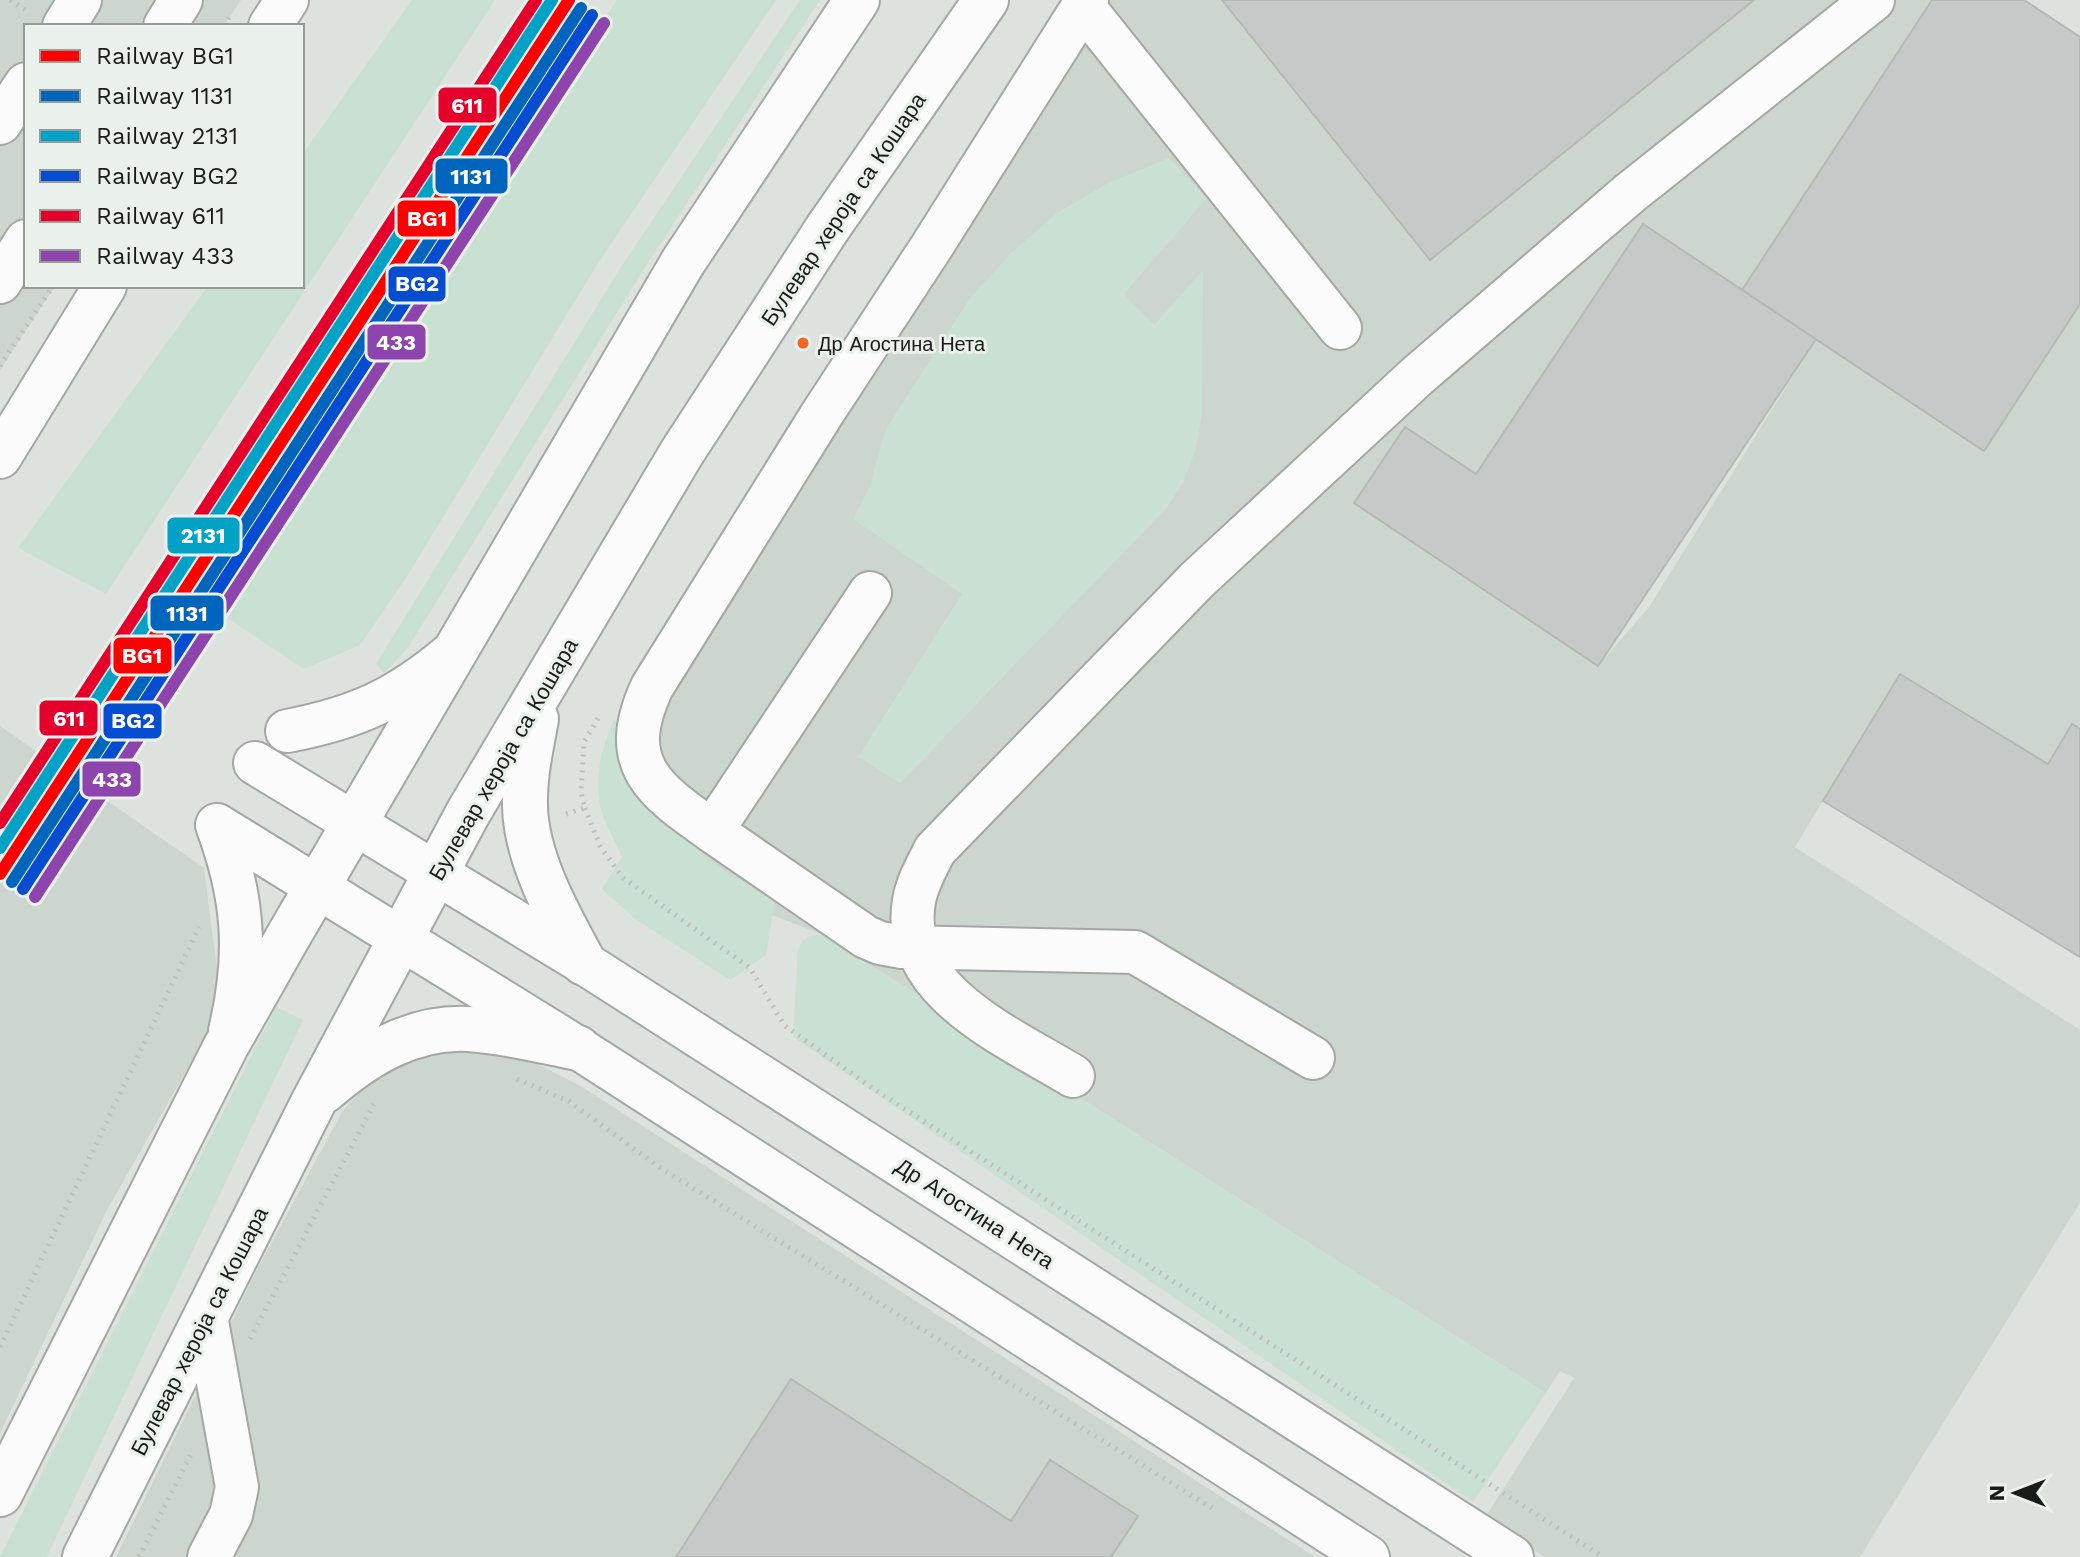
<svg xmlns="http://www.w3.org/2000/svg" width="2080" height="1557" font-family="'Work Sans',sans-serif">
<rect width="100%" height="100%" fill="#dde2df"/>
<path fill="#cdd5cf" d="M0 0H241L224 26H26V286H55L0 370Z
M1061 0H1932L1742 290 1643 224 1476 474 1405 427 1355 503 1598 666 1649 607 1816 339 1984 450 2080 304V729L2072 725 2048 764 1900 674 1795 847 2080 1030V1203L1860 1557H1545L1484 1519 1574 1378 1560 1371 1546 1393 823 935 765 912 728 903 611 743Z
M0 726 204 868 222 1008 108 1208 0 1433Z
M505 1048 579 1085 1315 1557H116L258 1268 342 1112 373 1076 405 1053Z"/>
<path fill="#c9e0d2" d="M412 0H495L106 594 18 548 208 286H302V155Z
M617 0H776L600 260 406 578 360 645 304 669 205 603 335 427Z
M800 0H820L651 258 407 649 384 673 376 664 621 267Z
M1169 158 1207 198 1124 294 1154 325 1203 270 1202 414 1196 448 1184 481 1165 510 900 783 858 757 962 594 853 519 869 488 886 429 970 298 1012 252 1057 213 1108 183Z
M614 720 626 732C647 767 678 832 708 858 719 868 732 876 745 881 756 885 766 884 774 892V905L766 955 730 980 634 918 602 889 622 857C615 841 604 823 600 805 594 776 602 747 614 720Z
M812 935H823L1546 1393 1473 1502 793 1037 798 949 803 940Z
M276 1007 303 1020 49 1552 47 1557H0Z"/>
<path fill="#c5c9c7" stroke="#b6b9b7" stroke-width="2" d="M1222 0H1754L1430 260Z
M1932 0H2024L2080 37V304L1984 451 1742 290Z
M1643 224 1816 339 1598 666 1354 503 1405 427 1476 474Z
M1900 674 2048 764 2072 724 2080 729V957L1823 801Z
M791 1379 1011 1521 1050 1460 1138 1516 1111 1557H676Z"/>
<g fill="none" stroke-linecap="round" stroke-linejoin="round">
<g stroke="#a4a7a5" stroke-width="46">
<path id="minor" d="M1083 6 1340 328
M64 26 80 0
M165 26 181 0
M270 26 287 0
M0 123 26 84
M0 282 26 241
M0 457 105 286
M870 593 712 831 866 937 880 943 902 947 1135 952 1313 1058
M287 731C356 718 398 699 452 653
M255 763 584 963 1512 1557
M217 825 578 1048 1368 1557
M217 825C244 898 248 955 230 1031
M712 831C654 790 616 764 652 687L822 414 932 246 1087 0
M1073 1076C1011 1038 898 991 914 901 917 883 927 866 935 850L1197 580 1416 377 1630 193 1873 0
M206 1316 237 1487 231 1515 209 1557"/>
</g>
<g stroke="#a4a7a5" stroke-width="48">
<path id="major" d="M536 719C531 747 524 776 525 806 526 859 559 917 584 963
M324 1091C364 1056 412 1026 468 1029 504 1031 542 1041 578 1048
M0 1494 226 1046 289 935 683 262 857 0
M85 1557 314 1101 468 813 681 454 827 229 986 0"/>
</g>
<path stroke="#bfc0c0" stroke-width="5" stroke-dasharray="2 6" stroke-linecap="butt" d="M10 0 29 12
M224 26 231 14
M0 366 53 286
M585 808 600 846 623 878 750 968 784 1025 872 1088 1603 1557
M566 814 585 808 581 792 584 742 600 715
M517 1079 570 1102 662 1169 1212 1508
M250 1339 374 1104
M0 1347 199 927
M139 1557 191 1454"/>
<use href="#minor" stroke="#fafbfa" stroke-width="42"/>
<use href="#major" stroke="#fafbfa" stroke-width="44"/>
<g stroke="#eaf0ec" stroke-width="18">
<path id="rail-1" d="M0 874 569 0"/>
</g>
<g stroke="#eaf0ec" stroke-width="18">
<path id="rail-2" d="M12 882 581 8"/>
</g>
<g stroke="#eaf0ec" stroke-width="18">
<path id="rail-3" d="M0 848 552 0"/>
</g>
<g stroke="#eaf0ec" stroke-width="18">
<path id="rail-4" d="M23 889 592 15"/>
</g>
<g stroke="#eaf0ec" stroke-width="18">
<path id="rail-5" d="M0 823 536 0"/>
</g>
<g stroke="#eaf0ec" stroke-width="18">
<path id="rail-6" d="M35 897 604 23"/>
</g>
<use href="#rail-1" stroke="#f00" stroke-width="12"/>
<use href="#rail-2" stroke="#0065bd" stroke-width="12"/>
<use href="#rail-3" stroke="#01a2c5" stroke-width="12"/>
<use href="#rail-4" stroke="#044cd0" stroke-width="12"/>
<use href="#rail-5" stroke="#e4002b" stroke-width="12"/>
<use href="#rail-6" stroke="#8e44ad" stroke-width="12"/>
</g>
<circle fill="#f26522" stroke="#eaf0ec" stroke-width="3" cx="803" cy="343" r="7"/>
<g text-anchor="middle" stroke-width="6" stroke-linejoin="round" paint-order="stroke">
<g font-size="20" fill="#191c1a" stroke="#eaf0ec" text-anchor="start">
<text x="818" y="351">Др Агостина Нета</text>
</g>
<g font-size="22" fill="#191c1a" stroke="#eaf0ec">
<text transform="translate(843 209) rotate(-56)" y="8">Булевар хероја са Кошара</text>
<text transform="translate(503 759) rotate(-60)" y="8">Булевар хероја са Кошара</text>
<text transform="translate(975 1213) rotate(33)" y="8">Др Агостина Нета</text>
<text transform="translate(199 1331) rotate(-63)" y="8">Булевар хероја са Кошара</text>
</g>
</g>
<g stroke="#eaf0ec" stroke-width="3">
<rect x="437" y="86" width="61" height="38" rx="8" fill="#e4002b"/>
<rect x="434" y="157" width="75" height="38" rx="8" fill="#0065bd"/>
<rect x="396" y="199" width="61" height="39" rx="8" fill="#f00"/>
<rect x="387" y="265" width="60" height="38" rx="8" fill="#044cd0"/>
<rect x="366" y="323" width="61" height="38" rx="8" fill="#8e44ad"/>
<rect x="166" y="516" width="75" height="39" rx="8" fill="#01a2c5"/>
<rect x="149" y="594" width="76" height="38" rx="8" fill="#0065bd"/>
<rect x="112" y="636" width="61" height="39" rx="8" fill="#f00"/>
<rect x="38" y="699" width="61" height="38" rx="8" fill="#e4002b"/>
<rect x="102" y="702" width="61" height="38" rx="8" fill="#044cd0"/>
<rect x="81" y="760" width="61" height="38" rx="8" fill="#8e44ad"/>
</g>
<g font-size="22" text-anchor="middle" font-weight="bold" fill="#fff">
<text x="467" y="113">611</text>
<text x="471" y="184">1131</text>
<text x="427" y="226">BG1</text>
<text x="417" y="291">BG2</text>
<text x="396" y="350">433</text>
<text x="203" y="543">2131</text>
<text x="187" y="621">1131</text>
<text x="142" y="663">BG1</text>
<text x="69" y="726">611</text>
<text x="133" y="728">BG2</text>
<text x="112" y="787">433</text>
</g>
<rect x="24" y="24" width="280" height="264" fill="#eaf0ec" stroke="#969b98" stroke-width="2"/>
<rect x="40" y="50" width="40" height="12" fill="#ff0000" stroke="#969b98" stroke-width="2"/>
<text x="96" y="64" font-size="24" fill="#191c1a">Railway BG1</text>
<rect x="40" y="90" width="40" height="12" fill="#0065bd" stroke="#969b98" stroke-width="2"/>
<text x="96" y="104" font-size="24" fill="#191c1a">Railway 1131</text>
<rect x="40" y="130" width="40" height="12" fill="#01a2c5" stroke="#969b98" stroke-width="2"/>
<text x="96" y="144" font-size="24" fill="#191c1a">Railway 2131</text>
<rect x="40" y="170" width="40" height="12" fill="#044cd0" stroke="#969b98" stroke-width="2"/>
<text x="96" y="184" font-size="24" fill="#191c1a">Railway BG2</text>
<rect x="40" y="210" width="40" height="12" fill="#e4002b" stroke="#969b98" stroke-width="2"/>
<text x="96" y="224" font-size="24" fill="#191c1a">Railway 611</text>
<rect x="40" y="250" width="40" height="12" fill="#8e44ad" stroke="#969b98" stroke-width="2"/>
<text x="96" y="264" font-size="24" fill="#191c1a">Railway 433</text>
<g transform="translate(2016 1493) rotate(270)" stroke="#eaf0ec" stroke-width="6" paint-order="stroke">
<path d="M0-6L14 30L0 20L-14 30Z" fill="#191c1a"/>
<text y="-12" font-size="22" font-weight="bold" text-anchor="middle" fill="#191c1a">N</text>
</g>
</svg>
